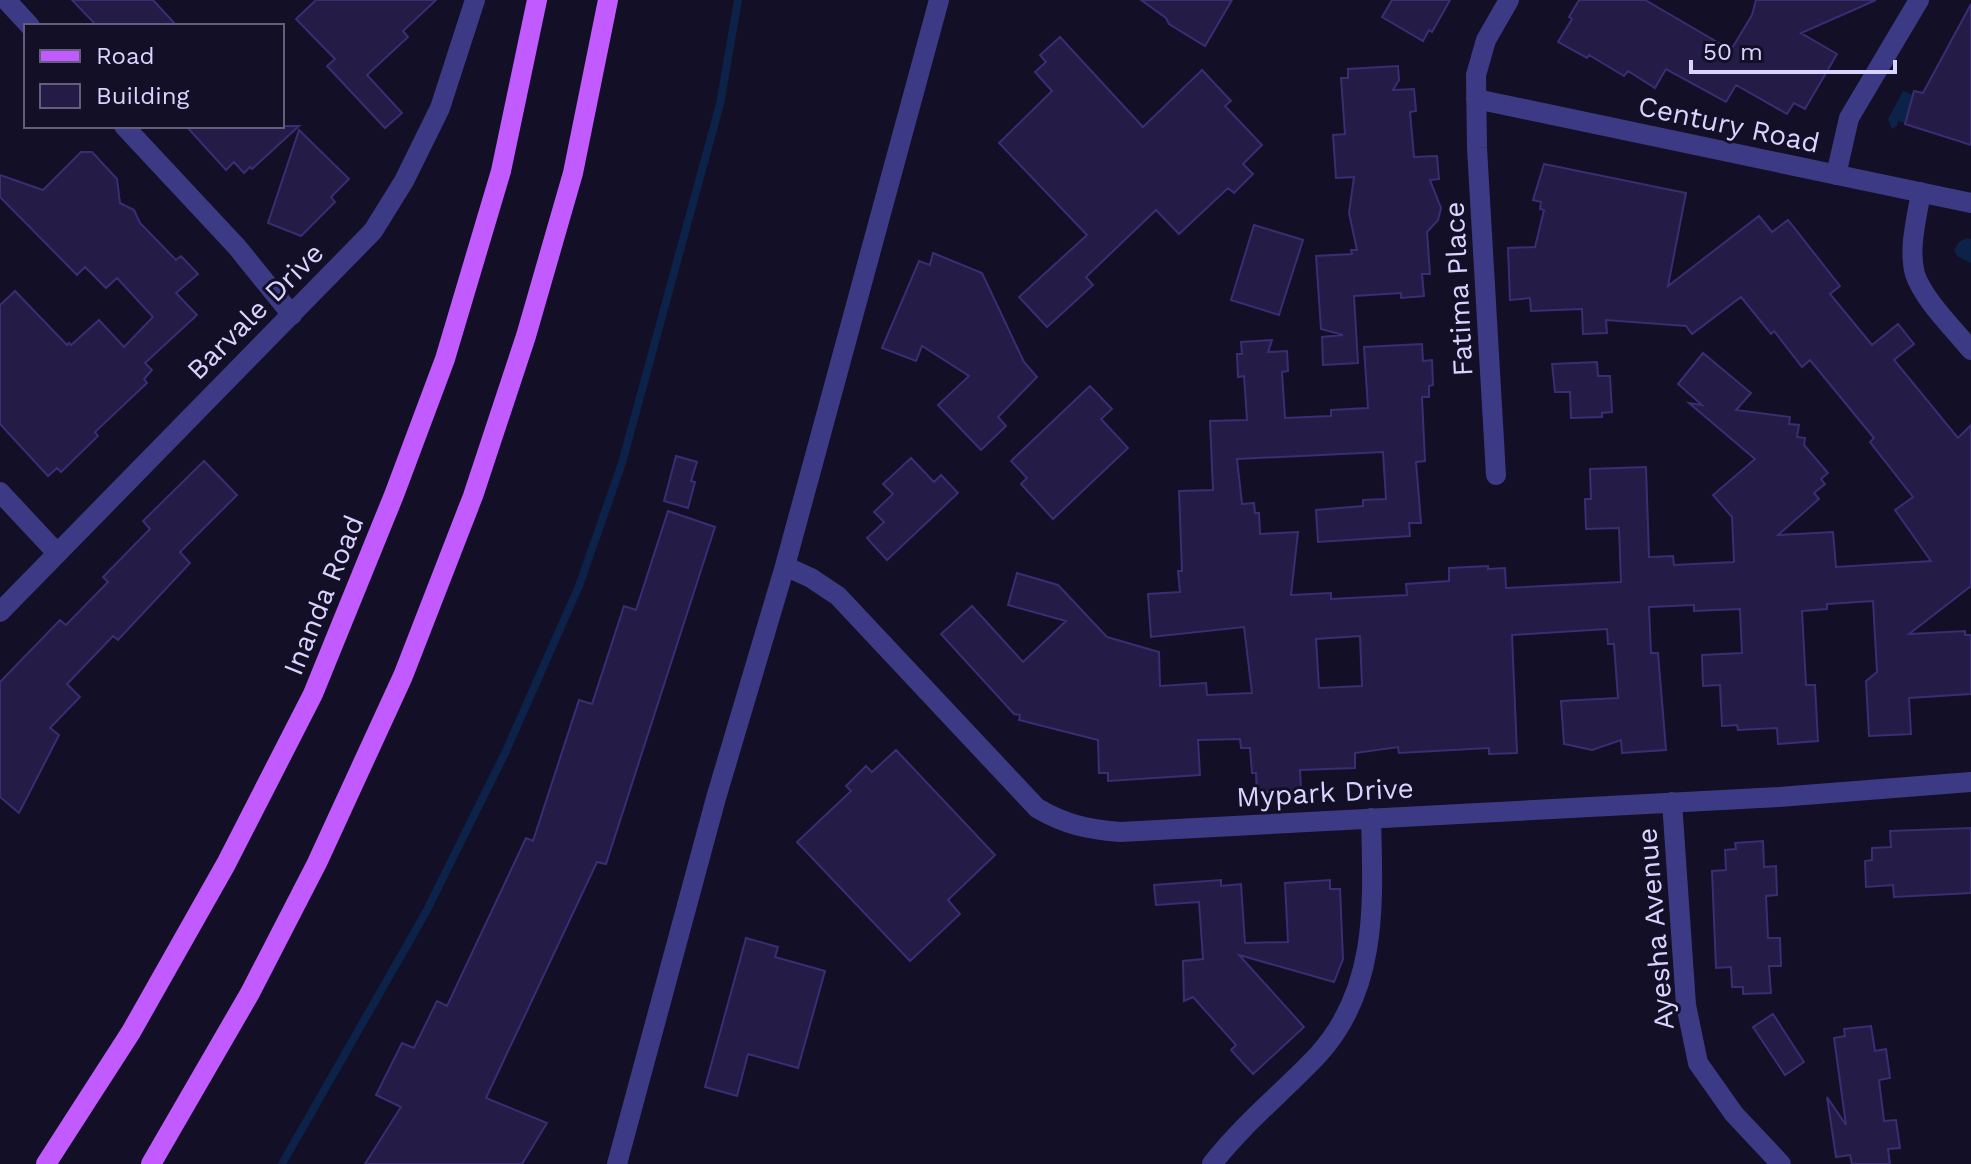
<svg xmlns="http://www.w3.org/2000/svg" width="1971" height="1164" font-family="'Work Sans',sans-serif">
<rect width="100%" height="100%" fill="#130f26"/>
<path fill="#0c2248" d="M1903 91 1913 95 1905 123 1898 121 1897 126 1892 129 1888 119Z
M1967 238 1971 239V263L1957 256 1954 250 1959 242Z"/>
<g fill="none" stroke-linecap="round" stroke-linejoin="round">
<path stroke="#0c2248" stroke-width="8" d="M282 1164 426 912 506 751 579 586 622 463 720 104 738 0"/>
</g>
<path fill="#241b47" stroke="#3b2d73" stroke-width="2" fill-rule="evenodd" d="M72 0H153L177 26H97Z
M316 0H436L403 31 408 37 367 75 402 113 385 128 327 66 335 59 296 19Z
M1141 0H1232L1205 46 1169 24 1166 18Z
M1392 0H1450L1432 32 1429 30 1423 41 1382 17Z
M1579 0H1645L1731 50 1752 15 1756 0H1876L1801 33 1837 54 1805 109 1794 103 1787 114 1736 85 1726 102 1666 69 1655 88 1628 71 1624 76 1589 55 1587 58 1558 42 1572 19 1569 17Z
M1971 4V145L1905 124 1914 91 1923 93Z
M1060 37 1143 127 1202 70 1231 101 1225 106 1262 145 1243 164 1253 174 1234 193 1228 188 1179 234 1156 210 1086 277 1093 285 1047 327 1019 297 1087 235 999 143 1052 91 1035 72 1046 62 1040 55Z
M1398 66 1399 80 1393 90 1414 89 1416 111 1410 112 1414 157 1437 156 1439 179 1430 180 1441 208 1438 220 1427 232 1430 274H1422L1424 296 1401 298V293L1354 296 1358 363 1323 365 1322 337 1343 335 1321 329 1316 256 1352 254 1351 250H1357L1349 213 1354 177 1336 178 1333 135 1345 134 1341 78H1348V69Z
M186 126H299L252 169 250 167 244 173 234 162 226 170Z
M299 130 349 179 331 197 335 202 301 236 268 223Z
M81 152H92L117 179 120 203 134 210 140 223 176 260 181 256 198 274 176 293 197 315 145 363 152 370 144 379 147 383 95 432 98 436 61 472 57 468 48 476 0 424V305L15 291 67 345 69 343 71 345 99 320 124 347 153 317 117 278 106 288 85 267 77 275 0 197V175L43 190Z
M1544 164 1686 193 1668 286 1759 216 1772 232 1788 220 1840 286 1830 294 1872 345 1898 324 1914 344 1894 360 1958 438 1971 425V586L1909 634 1965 631V635H1971V694L1909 698 1911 734 1869 736 1866 681 1877 672 1873 601 1827 604V609L1802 611 1806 685H1815L1818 741 1778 744 1777 728 1738 730 1737 725 1722 726 1720 685 1703 686 1702 655 1742 653 1740 609 1694 611V605L1649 607 1651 653H1658L1666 750 1622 753 1621 740 1592 750 1564 744 1561 701 1618 698 1614 644H1608L1607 629 1512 635 1517 753 1489 754V748L1399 753 1398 747 1355 753V768L1300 770 1301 791 1257 793 1256 773H1252L1250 748H1241L1240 739 1198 740 1200 775 1108 781V773H1099L1098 740 1019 720 1020 715 1014 714 941 634 972 606 1023 662 1066 621 1008 605 1017 573 1058 585 1107 637 1159 652 1160 686 1206 683 1207 695 1252 693 1244 627 1151 637 1148 594 1180 592 1178 571H1182L1179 491 1213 490 1210 421 1247 420 1244 376 1238 377 1237 354H1242L1241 342 1272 340 1268 352 1287 351 1288 371 1282 372 1285 418 1331 416V410L1368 408 1364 347 1422 344 1423 361 1432 360 1433 385 1429 386V397H1422L1425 461 1416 462 1421 523H1409L1410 536 1318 542 1316 510 1363 506V500L1386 499 1383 452 1237 459 1242 504 1254 503 1255 513H1259L1260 534 1298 532 1291 595 1331 593V599L1407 595 1406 584 1449 581V568L1488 566V569L1505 568 1506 588 1621 582 1619 528 1586 529 1585 499H1591L1590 469 1646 467 1649 557 1673 556 1674 565 1734 562 1732 517 1713 495 1755 459 1689 403 1702 405 1678 384 1703 353 1751 393 1736 410 1790 417 1789 424 1799 425 1797 437 1805 438 1804 445 1828 473 1821 479 1825 484 1814 493 1819 499 1778 535 1833 532 1836 567 1931 561 1895 510 1913 497 1870 442 1874 438 1810 360 1802 367 1774 331 1771 334 1741 297 1692 334 1686 326 1606 320 1607 333 1583 334 1582 309 1531 311 1530 298 1510 300 1508 248 1535 247 1544 210 1540 209 1541 202 1533 200ZM1360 636 1362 686 1319 688 1316 639Z
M1254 225 1303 240 1279 315 1231 300Z
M933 253 982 273 1024 362 1037 377 998 417 1006 426 981 450 938 405 969 376 922 346 916 361 882 348 919 261 930 265Z
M1597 362 1598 376H1610L1612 412 1602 413V417L1571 418 1570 392H1555L1552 364Z
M1090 386 1112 409 1101 419 1128 448 1053 519 1021 484 1027 478 1011 461Z
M676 456 697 462 691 481 695 482 688 508 664 501Z
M911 458 934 482 941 475 958 493 887 560 867 538 884 522 874 512 893 494 883 484Z
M204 461 237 495 180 552 190 563 118 640 113 636 67 684 80 697 50 728 59 735 19 813 0 797V682L60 620 66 625 108 582 103 577 150 529 143 521Z
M668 511 715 527 606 864 597 862 486 1098 547 1123 522 1164H365L401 1107 376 1095 402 1043 414 1048 437 1001 447 1006 526 838 533 841 579 700 592 704 624 606 636 610Z
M896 750 995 855 948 900 960 914 910 961 797 842 851 791 846 786 866 766 872 772Z
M1971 828V893L1894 897 1893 885 1866 887 1865 861 1872 860V848L1891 847 1890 831Z
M1763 841 1764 867 1776 866 1777 895 1766 896 1768 938H1780L1781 966H1769L1771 993 1743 994V987H1732L1731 967 1716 968 1712 871 1726 870 1725 850 1736 849 1735 843Z
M1221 880V886L1241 884 1245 943 1288 942 1285 883 1330 880V889H1340L1343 959 1334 982 1239 955 1304 1027 1253 1074 1231 1050 1236 1045 1193 997 1184 1001 1183 961 1203 959 1199 902 1156 905 1154 885Z
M746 938 778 947 775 957 825 971 798 1068 748 1054 737 1096 705 1087Z
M1773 1014 1804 1062 1785 1075 1753 1027Z
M1871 1026 1875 1051 1886 1049 1890 1078 1879 1080 1884 1121 1896 1120 1900 1148 1888 1149 1890 1164H1852L1850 1155 1836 1157 1827 1097 1846 1125 1834 1038 1845 1036 1844 1029Z"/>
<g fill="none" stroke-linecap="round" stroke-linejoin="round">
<path stroke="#3d3a85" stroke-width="20" d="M6 0 30 26
M1476 99 1971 203
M124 126 237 247 292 315
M1836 175 1849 118 1919 0
M1921 192C1917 217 1908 249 1915 274 1923 299 1954 329 1971 350
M1496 475 1477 148 1476 75 1486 40 1509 0
M0 492 56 552
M785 566 811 578 838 596 1037 808C1066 825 1087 829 1120 832L1779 797 1971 782
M0 612 373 231 404 181 440 108 475 0
M1672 802 1686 1005 1698 1063 1734 1114 1781 1164
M617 1164 716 798 785 566 939 0
M1212 1164C1243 1124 1283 1092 1318 1055 1379 988 1373 901 1371 818"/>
<path stroke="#c25bff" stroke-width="20" d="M46 1164 131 1032 226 864 313 694 394 495 445 359 501 171 537 0
M151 1164 250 993 317 863 403 676 473 496 526 336 573 173 608 0"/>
</g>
<g text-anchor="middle" stroke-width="6" stroke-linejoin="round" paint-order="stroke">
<g font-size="28" fill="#d9d4ff" stroke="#130f26">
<text transform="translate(1729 124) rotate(12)" y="10">Century Road</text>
<text transform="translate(1458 289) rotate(-93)" y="10">Fatima Place</text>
<text transform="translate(255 311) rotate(-45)" y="10">Barvale Drive</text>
<text transform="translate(323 595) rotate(-68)" y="10">Inanda Road</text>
<text transform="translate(1325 792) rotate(-3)" y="10">Mypark Drive</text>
<text transform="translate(1655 929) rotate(-95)" y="10">Ayesha Avenue</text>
</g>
</g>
<rect x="24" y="24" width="260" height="104" fill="#130f26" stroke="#625e7d" stroke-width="2"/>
<rect x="40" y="50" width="40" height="12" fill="#c25bff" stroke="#625e7d" stroke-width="2"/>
<text x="96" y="64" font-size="24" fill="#d9d4ff">Road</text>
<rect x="40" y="84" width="40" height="24" fill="#241b47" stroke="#625e7d" stroke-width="2"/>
<text x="96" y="104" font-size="24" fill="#d9d4ff">Building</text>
<path d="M1691 60v12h204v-12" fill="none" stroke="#d9d4ff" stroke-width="4"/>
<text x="1703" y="60" font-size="24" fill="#d9d4ff" stroke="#130f26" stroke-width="6" paint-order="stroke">50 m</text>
</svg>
